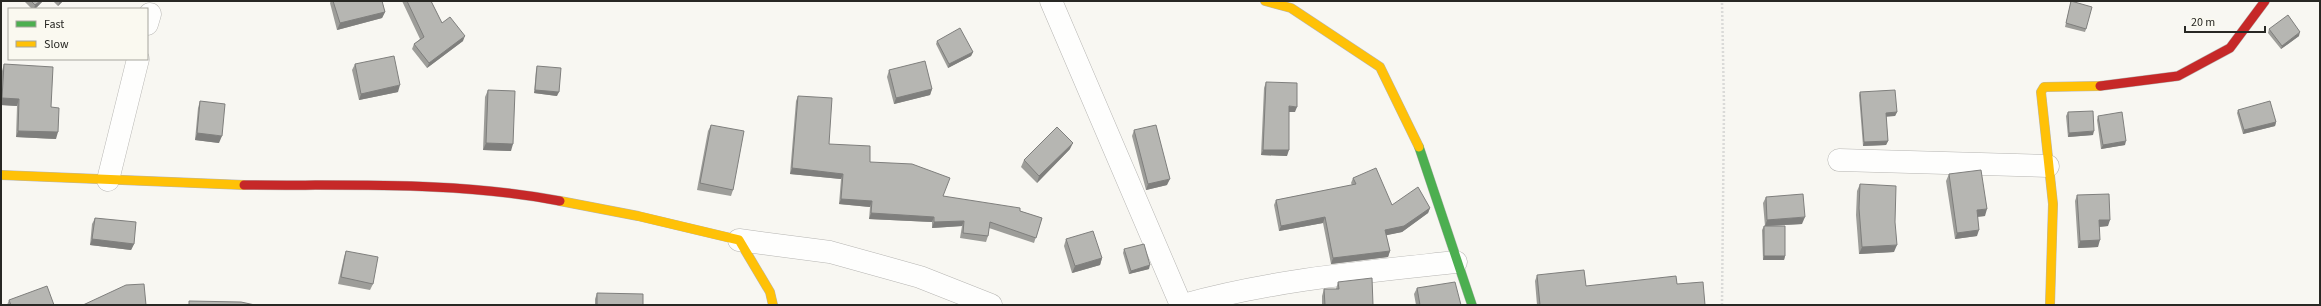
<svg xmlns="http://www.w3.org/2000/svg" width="2321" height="306" font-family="'Source Sans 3',sans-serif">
<rect width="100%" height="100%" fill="#f8f7f2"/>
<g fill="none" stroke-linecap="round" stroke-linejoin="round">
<g stroke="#b6b5b2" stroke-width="23">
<path id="street" d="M1051 1 1181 305
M147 24 150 14
M1839 160 2048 166
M108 180 138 59
M739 240 830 252 920 277 991 305
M1183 305C1272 280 1364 272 1456 262"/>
</g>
<g stroke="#b6b5b2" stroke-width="10">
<path id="fast" d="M1419 147 1472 305"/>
</g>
<g stroke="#b6b5b2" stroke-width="10">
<path id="slow" d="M1265 1 1291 8 1380 67 1419 147
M1 175 244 185
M560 201 638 216 739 240 770 292 773 305
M2050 305 2053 204 2041 92 2044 87 2100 86"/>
</g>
<g stroke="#b6b5b2" stroke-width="10">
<path id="jam" d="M2100 86 2178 76 2230 48 2265 1
M244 185C349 186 456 181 560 201"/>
</g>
<path stroke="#dadad8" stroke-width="2.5" stroke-dasharray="2 2" stroke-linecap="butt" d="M1722 305 1724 106 1722 1"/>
<use href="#street" stroke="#fefefd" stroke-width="22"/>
<use href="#fast" stroke="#4caf50" stroke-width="9"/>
<use href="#slow" stroke="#ffc107" stroke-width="9"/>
<use href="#jam" stroke="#c62828" stroke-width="9"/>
</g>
<path fill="#9d9d99" d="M24 1H43L35 9H32Z
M53 1H63L58 6Z
M331 1H382L385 12 382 18 337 30 330 3Z
M402 1H431L442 23 463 41 427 68 412 49 414 44 420 39Z
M2071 1 2086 29 2085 32 2065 27Z
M2269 29 2299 36 2281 49 2268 33Z
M937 41 973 52 971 56 948 68 936 44Z
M4 64 51 107 56 139 16 137 17 106 1 105 2 71Z
M355 64 398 92 359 100 352 70Z
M537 66 557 96 534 93 536 70Z
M889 70 932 89 930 95 894 104 887 77Z
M1266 82 1295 112H1289L1287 156 1261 155 1264 88Z
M488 90 511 151 483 150 485 97Z
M1860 92 1897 112 1895 116H1886L1888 141 1886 145 1863 146 1859 95Z
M798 96 829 144 870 162 943 196 1020 211 1042 218 1034 243 989 228 988 236 986 242 960 238 962 226 932 228V222L869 219 870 207 839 204 841 179 790 174 796 101Z
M200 101 219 143 195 140 198 108Z
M2238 110 2276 122 2275 126 2243 134 2237 113Z
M2068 112 2093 135 2068 137 2066 116Z
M2098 116 2125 145 2101 149 2097 120Z
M711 125 733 190 731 196 697 190 708 131Z
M1134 130 1167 185 1146 190 1132 136Z
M1070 149 1037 183 1021 167 1024 160Z
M1949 174 1985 216 1977 217V236L1955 239 1946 181Z
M1353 178 1392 205 1430 208 1428 213 1402 232 1386 235 1390 251 1388 257 1331 264 1323 223 1279 231 1274 205 1276 200 1352 185 1351 183Z
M1860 184 1894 252 1859 254 1856 215 1857 191Z
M2077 195 2108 226 2099 227 2098 247 2078 248 2075 201Z
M1766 197 1802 224 1768 226 1785 256 1784 260H1763L1762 230 1764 226H1765L1763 203Z
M95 218 134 244 131 250 90 245 92 224Z
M1066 239 1102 258 1100 265 1072 273 1064 246Z
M1124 249 1149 269 1129 274 1123 253Z
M346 251 373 284 370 290 338 284 344 257Z
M1537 275 1586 286 1677 284 1705 305H1537L1535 281Z
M1338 282 1373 305H1322V296L1324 289H1336Z
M1417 288 1461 305H1416L1414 294Z
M597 293 643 305H595V299Z
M9 300 11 305H7Z"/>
<path fill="#7f7f7d" d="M40 1H43L35 9H34L35 5Z
M60 1H63L58 6Z
M385 12 382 18 337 30 340 23Z
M2300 32 2299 36 2281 49 2282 46Z
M465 36 463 41 427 68 429 63Z
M973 52 971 56 948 68 949 64Z
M400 85 398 92 359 100 361 94Z
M932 89 930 95 894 104 896 98Z
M535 90 559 92 557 96 534 93Z
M2 98 19 99 17 106 1 105V102Z
M1289 106 1297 107 1295 112H1287Z
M1897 112 1895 116 1884 117 1886 113Z
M2276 122 2275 126 2243 134 2244 130Z
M18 131 58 132 56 139 16 137Z
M2094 131 2093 135 2068 137 2069 133Z
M197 133 222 136 219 143 195 140Z
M1888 141 1886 145 1863 146 1864 142Z
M2126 141 2125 145 2101 149 2103 145Z
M486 143 513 144 511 151 483 150Z
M1073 143 1070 149 1037 183 1039 176Z
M1263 150H1289L1287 156 1261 155Z
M792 168 843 174 841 179 790 174Z
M1170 179 1167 185 1146 190 1148 184Z
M841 199 872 201 870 207 839 204Z
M1430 208 1428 213 1402 232 1383 236 1385 230Z
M1987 209 1985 216 1974 217 1977 210Z
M871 213 934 217 932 222 869 219Z
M1325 217 1323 223 1279 231 1281 226Z
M1805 217 1802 224 1765 226 1767 220Z
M2099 220H2110L2108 226 2097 227Z
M964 221 962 226 932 228 934 222Z
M1979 230 1977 236 1955 239 1957 233Z
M92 239 134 244 131 250 90 245Z
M2100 240 2098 247 2078 248 2080 241Z
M1897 245 1894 252 1859 254 1862 247Z
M1390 251 1388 257 1331 264 1333 258Z
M1764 256H1785L1784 260H1763Z
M1102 258 1100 265 1072 273 1075 266Z
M1150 265 1149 269 1129 274 1131 271Z"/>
<path fill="#b6b6b2" stroke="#7f7f7d" d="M31 1H40L35 5Z
M333 1H382L385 12 340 23Z
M407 1H431L442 23 450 17 465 36 429 63 414 44 424 37Z
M2071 1 2092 7 2086 29 2066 23Z
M2288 15 2300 32 2282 46 2269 29Z
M960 28 973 52 949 64 937 41Z
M394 56 400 85 361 94 355 64Z
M925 61 932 89 896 98 889 70Z
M4 64 53 67 51 107 59 108 58 132 18 131 19 99 2 98Z
M537 66 561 68 559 92 535 90Z
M1266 82 1297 83V107L1289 106V150H1263Z
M488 90 515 91 513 144 486 143Z
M1895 90 1897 112 1886 113 1888 141 1864 142 1860 92Z
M798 96 832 98 829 144 870 146V162L912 164 950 178 943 196 1020 208V211L1042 218 1036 238 990 222 988 236 963 233 964 221 934 222V217L871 213 872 201 841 199 843 174 792 168Z
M200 101 225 104 222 136 197 133Z
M2270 101 2276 122 2244 130 2238 110Z
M2093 111 2094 131 2069 133 2068 112Z
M2122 112 2126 141 2103 145 2098 116Z
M711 125 744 131 733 190 700 183Z
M1156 125 1170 179 1148 184 1134 130Z
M1057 127 1073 143 1039 176 1024 160Z
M1376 168 1392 205 1418 187 1430 208 1404 226 1385 230 1390 251 1333 258 1325 217 1281 226 1276 200 1356 184 1353 178Z
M1981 170 1987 209 1977 210 1979 230 1957 233 1949 174Z
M1860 184 1896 186 1895 222 1897 245 1862 247 1859 208Z
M1803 194 1805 217 1767 220 1766 197Z
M2109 194 2110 220H2099L2100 240 2080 241 2077 195Z
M95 218 136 222 134 244 92 239Z
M1764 226H1785V256H1764Z
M1093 231 1102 258 1075 266 1066 239Z
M1144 244 1150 265 1131 271 1124 249Z
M346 251 378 257 373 284 341 277Z
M1584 270 1586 286 1676 276 1677 284 1703 282 1705 305H1540L1537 275Z
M1372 278 1373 305H1325L1324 289H1339L1338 282Z
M1455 282 1461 305H1420L1417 288Z
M144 284 146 305H83L126 285Z
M47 286 54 305H11L9 300Z
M597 293 643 294V305H597Z
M189 301 241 302 255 305H189Z"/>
<rect width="2321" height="306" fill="none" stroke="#282824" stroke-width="4"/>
<rect x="8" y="8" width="140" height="52" fill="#faf9f0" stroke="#a6a59e"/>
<rect x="16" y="21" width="20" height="6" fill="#4caf50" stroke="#a6a59e"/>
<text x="44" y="28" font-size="12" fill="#282824">Fast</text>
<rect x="16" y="41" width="20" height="6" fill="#ffc107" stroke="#a6a59e"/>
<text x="44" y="48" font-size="12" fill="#282824">Slow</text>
<path d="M2185 26v6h80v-6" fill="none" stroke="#282824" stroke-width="2"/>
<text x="2191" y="26" font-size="12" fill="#282824" stroke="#faf9f0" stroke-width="3" paint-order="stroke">20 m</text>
</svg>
